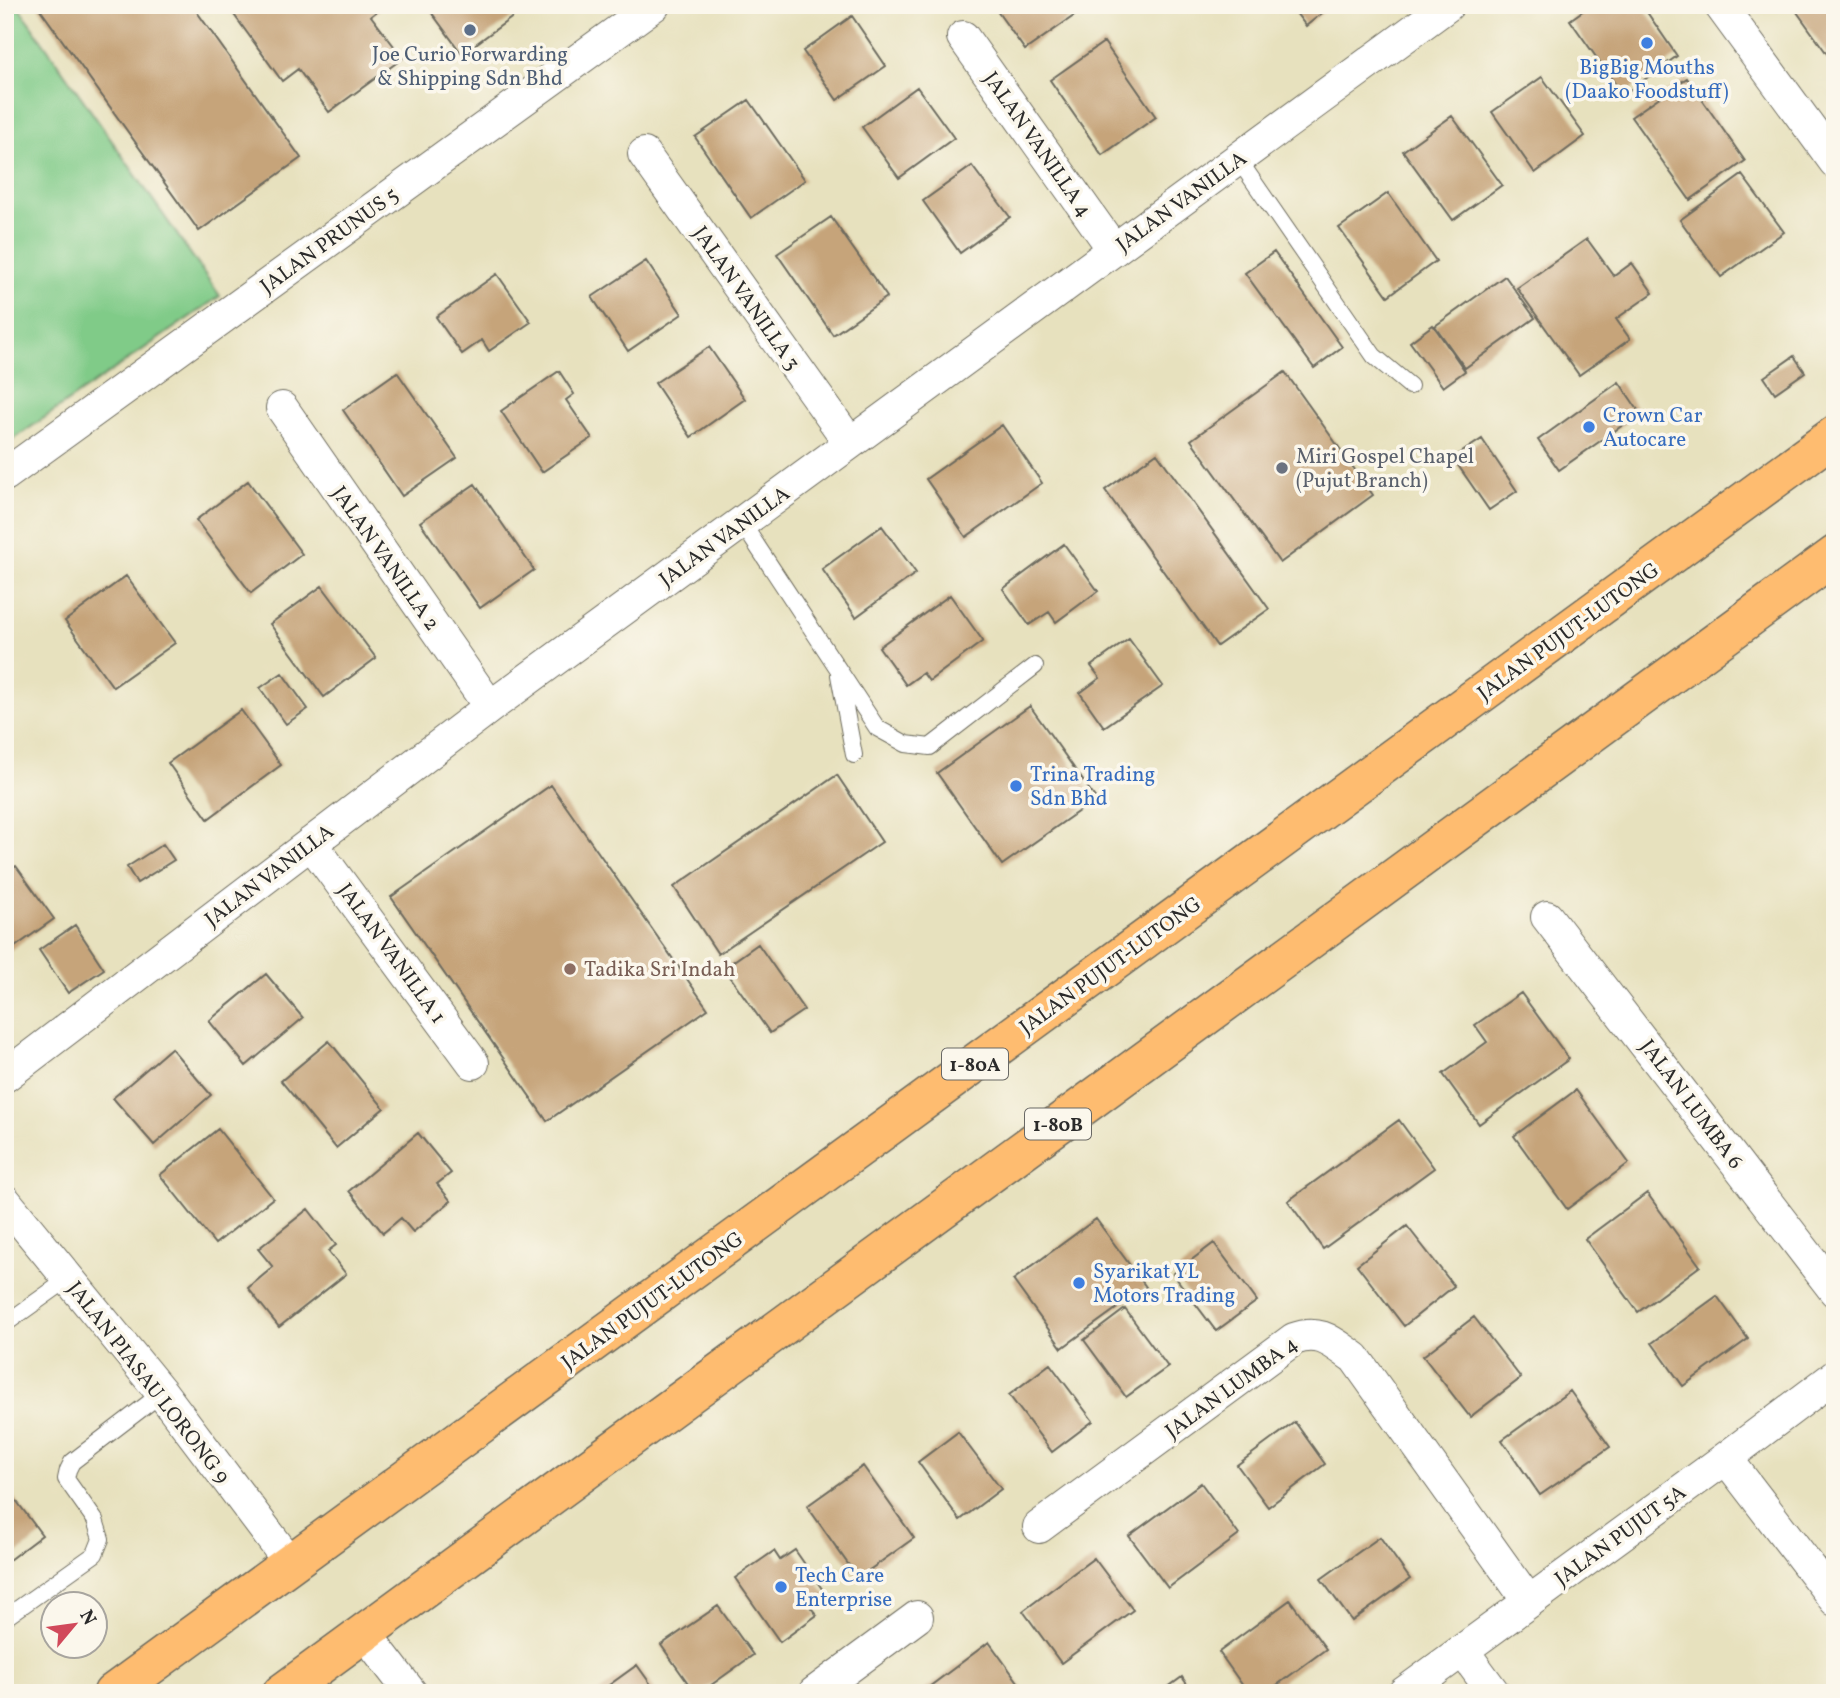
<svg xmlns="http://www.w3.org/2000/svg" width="1840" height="1698" font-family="Vollkorn,serif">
<rect width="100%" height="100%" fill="#fbf7ec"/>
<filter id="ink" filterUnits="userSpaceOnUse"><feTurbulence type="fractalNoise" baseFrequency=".0143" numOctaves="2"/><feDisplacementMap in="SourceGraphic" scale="14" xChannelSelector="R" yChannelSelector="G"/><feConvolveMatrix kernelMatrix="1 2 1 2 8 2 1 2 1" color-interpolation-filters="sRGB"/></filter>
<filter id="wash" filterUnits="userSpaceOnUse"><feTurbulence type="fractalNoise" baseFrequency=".00686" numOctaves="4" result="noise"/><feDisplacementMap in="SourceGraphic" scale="28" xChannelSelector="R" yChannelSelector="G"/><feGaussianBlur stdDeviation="1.57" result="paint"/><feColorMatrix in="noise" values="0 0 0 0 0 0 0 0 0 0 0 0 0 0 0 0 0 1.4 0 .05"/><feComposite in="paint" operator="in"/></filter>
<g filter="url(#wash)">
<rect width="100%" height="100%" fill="#e7e1be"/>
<path fill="#80cb88" stroke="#567b5a" stroke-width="2" d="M10 5H17L220 296 5 445V9Z"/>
<g id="blocks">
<path fill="#c6a47a" d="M37 5H192L301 158 199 231Z
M227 5H385L371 16 403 58 329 112 298 69 282 81Z
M426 5H529L462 54Z
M1005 5H1072L1078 13 1025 50 997 11Z
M1290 5H1332L1306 26Z
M1591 5H1642L1677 56 1623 95 1570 20Z
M1806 5H1835V65L1797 12Z
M852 16 886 66 837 100 803 51Z
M1104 42 1156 117 1102 155 1050 80Z
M1542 77 1585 136 1535 173 1492 112Z
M1687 78 1745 161 1690 200 1631 117Z
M917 87 954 138 899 178 862 127Z
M749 100 805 180 751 218 695 137Z
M1452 116 1502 185 1453 220 1403 151Z
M972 166 1010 217 960 253 923 201Z
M1742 175 1784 232 1721 277 1680 220Z
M1388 193 1436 261 1388 296 1339 228Z
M831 217 887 297 833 335 777 254Z
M1587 239 1614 276 1632 263 1653 293 1616 319 1630 339 1579 375 1517 288Z
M1274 252 1342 347 1314 368 1245 273Z
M646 261 682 314 628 351 592 297Z
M497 274 531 322 489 351 482 340 462 354 436 317Z
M1505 276 1535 318 1465 368 1435 326Z
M1433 325 1465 371 1443 387 1410 342Z
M709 347 745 399 691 437 655 383Z
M1794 356 1805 372 1775 393 1764 377Z
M559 371 574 394 566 400 592 438 542 472 501 411Z
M397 372 457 458 402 496 343 410Z
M1285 372 1373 495 1280 563 1191 440Z
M1619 382 1640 413 1559 470 1538 440Z
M1002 425 1042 483 966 537 926 479Z
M1482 439 1517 491 1489 510 1453 458Z
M1157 453 1269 609 1217 646 1105 490Z
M248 481 302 554 251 593 196 520Z
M475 484 534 570 480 608 420 522Z
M882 526 916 573 856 617 822 569Z
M1064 544 1098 591 1056 622 1049 612 1029 625 1003 589Z
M126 576 175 643 113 687 65 621Z
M322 586 376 658 324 697 270 624Z
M950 595 983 641 929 681 923 673 906 685 879 647Z
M1129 639 1163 686 1104 727 1080 693 1100 678 1091 666Z
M282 673 308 709 286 724 260 688Z
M1030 706 1096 799 1002 865 937 773Z
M241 710 281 765 208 819 168 763Z
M837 775 882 842 718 954 674 887Z
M551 785 708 1009 547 1121 391 897Z
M163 844 174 860 137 883 127 867Z
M16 866 54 919 5 954V873Z
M75 925 104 969 68 993 39 950Z
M758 944 804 1010 770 1033 724 968Z
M266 974 303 1018 246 1066 209 1021Z
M1521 993 1569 1059 1479 1124 1443 1074 1487 1042 1475 1025Z
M329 1041 384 1108 336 1148 281 1081Z
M171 1048 211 1095 154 1145 113 1098Z
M1576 1090 1629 1163 1567 1209 1514 1136Z
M1399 1120 1434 1168 1323 1249 1288 1201Z
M218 1129 273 1198 215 1244 160 1175Z
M418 1133 451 1173 437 1184 451 1201 413 1232 401 1218 383 1233 349 1191Z
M1647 1193 1700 1266 1638 1312 1585 1239Z
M308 1209 336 1245 328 1251 346 1274 279 1327 248 1288 273 1267 258 1249Z
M1096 1219 1146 1287 1062 1348 1013 1280Z
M1407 1226 1454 1286 1404 1326 1357 1265Z
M1214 1243 1257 1301 1216 1331 1173 1274Z
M1717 1296 1748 1339 1683 1386 1652 1343Z
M1125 1309 1168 1367 1126 1397 1084 1340Z
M1474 1317 1521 1378 1470 1417 1423 1356Z
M1050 1364 1093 1421 1052 1452 1009 1395Z
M1570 1391 1610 1447 1540 1495 1502 1440Z
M1295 1422 1325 1464 1268 1507 1237 1465Z
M958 1432 1001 1489 960 1520 918 1462Z
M863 1466 914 1538 858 1578 807 1506Z
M1201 1483 1239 1535 1168 1588 1129 1536Z
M12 1495 42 1535 5 1563V1500Z
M1380 1537 1410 1579 1352 1621 1321 1579Z
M795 1550 827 1596 811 1608 817 1615 780 1642 735 1578 774 1551 780 1560Z
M1094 1558 1133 1610 1061 1663 1023 1611Z
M1290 1600 1326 1649 1266 1693H1248L1219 1652Z
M718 1606 753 1655 700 1693H695L661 1645Z
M989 1642 1026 1693H921Z
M637 1665 657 1693H598Z
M1182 1677 1193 1693H1160Z"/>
</g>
</g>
<g filter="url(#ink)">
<use href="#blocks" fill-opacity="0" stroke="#6d6b5e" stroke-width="2"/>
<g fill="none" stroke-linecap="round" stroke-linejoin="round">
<g stroke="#6d6b5e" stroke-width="18">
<path id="service" d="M1238 159 1374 356 1410 386
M742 523 877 728 906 744 930 747 1035 666
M839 675 854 755
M5 1324 68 1279
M5 1618 95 1554 101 1539 95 1520 66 1479 68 1470 72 1462 162 1393"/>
</g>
<g stroke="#6d6b5e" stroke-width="34">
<path id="minor" d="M1720 5 1835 162
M963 37 1114 250
M644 154 850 443
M282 408 490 707
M5 475 654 5
M311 843 473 1063
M1547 917 1835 1291
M5 1076 490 707 1448 5
M5 1201 162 1393 291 1564
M1726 1458 1835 1600
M1039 1527 1294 1339C1321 1329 1333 1343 1355 1358L1529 1602
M364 1632 411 1693
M1463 1651 1494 1693
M814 1693 917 1617
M1404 1693 1726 1458 1835 1376"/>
</g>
<g stroke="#6d6b5e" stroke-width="41">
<path id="trunk" d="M113 1693 1835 435
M282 1693 1835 555"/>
</g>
<use href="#service" stroke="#fff" stroke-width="16"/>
<use href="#minor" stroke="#fff" stroke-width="32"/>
<use href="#trunk" stroke="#febc70" stroke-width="38"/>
</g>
</g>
<circle fill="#5c6f8a" stroke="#fbf7ec" stroke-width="2.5" cx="470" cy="30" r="7"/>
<g fill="#3f7fe0" stroke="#fbf7ec" stroke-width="2.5">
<circle cx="1647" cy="43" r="7"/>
<circle cx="1589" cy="427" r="7"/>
<circle cx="1016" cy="786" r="7"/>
<circle cx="1079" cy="1283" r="7"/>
<circle cx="781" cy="1587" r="7"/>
</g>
<circle fill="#6b7280" stroke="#fbf7ec" stroke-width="2.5" cx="1282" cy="468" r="7"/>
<circle fill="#8d6e63" stroke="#fbf7ec" stroke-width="2.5" cx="570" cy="969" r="7"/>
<g text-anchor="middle" stroke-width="7" stroke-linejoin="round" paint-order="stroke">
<g fill="#fbf7ec" stroke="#696865" stroke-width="2">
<rect x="942" y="1048.5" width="66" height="31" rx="5"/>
<rect x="1025" y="1108.5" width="66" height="31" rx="5"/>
</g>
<g font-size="19" font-weight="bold" fill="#2b2b2b">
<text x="975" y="1071">1-80A</text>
<text x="1058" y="1131">1-80B</text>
</g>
<g font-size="21" fill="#4e5e75" stroke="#fbf7ec">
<text x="470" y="61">Joe Curio Forwarding<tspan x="470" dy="24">&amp; Shipping Sdn Bhd</tspan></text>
</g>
<g font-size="21" fill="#366cbe" stroke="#fbf7ec" text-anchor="start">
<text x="1647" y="74" text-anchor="middle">BigBig Mouths<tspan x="1647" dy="24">(Daako Foodstuff)</tspan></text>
<text x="1603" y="422">Crown Car<tspan x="1603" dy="24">Autocare</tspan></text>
<text x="1030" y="781">Trina Trading<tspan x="1030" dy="24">Sdn Bhd</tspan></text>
<text x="1093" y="1278">Syarikat YL<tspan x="1093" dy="24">Motors Trading</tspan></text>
<text x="795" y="1582">Tech Care<tspan x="795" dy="24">Enterprise</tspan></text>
</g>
<g font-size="21" fill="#2b2b2b" stroke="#fbf7ec">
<text transform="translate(1038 144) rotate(55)" y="7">JALAN VANILLA 4</text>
<text transform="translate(1181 201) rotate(-36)" y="7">JALAN VANILLA</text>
<text transform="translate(329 240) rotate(-36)" y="7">JALAN PRUNUS 5</text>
<text transform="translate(747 298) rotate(55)" y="7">JALAN VANILLA 3</text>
<text transform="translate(724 536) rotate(-36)" y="7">JALAN VANILLA</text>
<text transform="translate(386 558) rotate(55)" y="7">JALAN VANILLA 2</text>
<text transform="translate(1568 631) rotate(-36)" y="7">JALAN PUJUT-LUTONG</text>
<text transform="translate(269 875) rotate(-37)" y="7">JALAN VANILLA</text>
<text transform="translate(392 953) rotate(54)" y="7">JALAN VANILLA 1</text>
<text transform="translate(1110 965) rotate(-36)" y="7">JALAN PUJUT-LUTONG</text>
<text transform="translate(1692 1104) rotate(53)" y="7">JALAN LUMBA 6</text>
<text transform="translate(652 1300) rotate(-36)" y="7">JALAN PUJUT-LUTONG</text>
<text transform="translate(149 1382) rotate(52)" y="7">JALAN PIASAU LORONG 9</text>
<text transform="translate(1231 1387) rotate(-36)" y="7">JALAN LUMBA 4</text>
<text transform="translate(1620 1535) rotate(-36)" y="7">JALAN PUJUT 5A</text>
</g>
<g font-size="21" fill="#5b616d" stroke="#fbf7ec" text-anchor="start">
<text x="1296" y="463">Miri Gospel Chapel<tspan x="1296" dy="24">(Pujut Branch)</tspan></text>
</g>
<g font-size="21" fill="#785e54" stroke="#fbf7ec" text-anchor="start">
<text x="584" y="976">Tadika Sri Indah</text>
</g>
</g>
<rect width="1840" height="1698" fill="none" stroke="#fbf7ec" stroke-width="28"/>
<g transform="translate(74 1625) rotate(61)"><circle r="33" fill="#fbf7ec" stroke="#a8a59f" stroke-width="2"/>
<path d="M0-5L12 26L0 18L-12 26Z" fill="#d1495b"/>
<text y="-10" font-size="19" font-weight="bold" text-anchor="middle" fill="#2b2b2b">N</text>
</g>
</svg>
